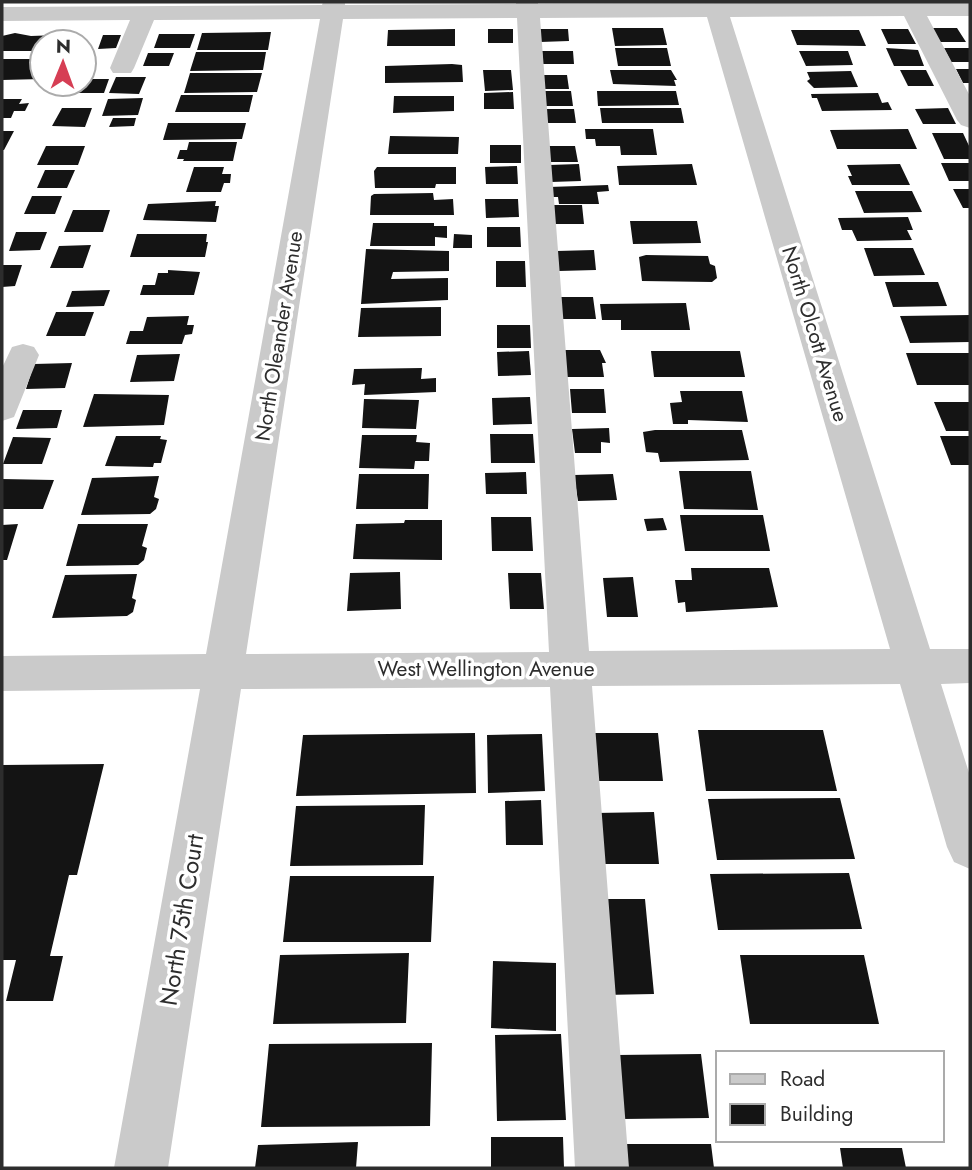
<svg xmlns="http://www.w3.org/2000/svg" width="972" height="1170" font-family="Jost,sans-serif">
<rect width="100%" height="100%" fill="#fff"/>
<path fill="#141414" d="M612 28H663L667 45 615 46Z
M931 28H957L966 42H939Z
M455 29V46H387L388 30Z
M488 29H513V43H488Z
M539 29H568L569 41 540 42Z
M881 29H908L916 44H888Z
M791 30H859L866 46 797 45Z
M271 32 268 50H197L202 33Z
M15 33 31 36 58 35 55 42H42V51H2V36Z
M159 34H195L190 48H154Z
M103 35H121L116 48 98 49Z
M615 48H667L671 66H618Z
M886 48 918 50 924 66H894Z
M944 48H970V62H951Z
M542 51H573L574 64H543Z
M799 51H848L853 65 806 66Z
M196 52H266L263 70 190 71Z
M148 53H174L169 66H143Z
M2 59H38L35 65H42V79L2 80Z
M452 64 462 65 463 82 385 83V66Z
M956 69H970V83H963Z
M483 70H511L513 90 485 91Z
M610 70H671L677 80H674L676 86 613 84Z
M900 70H926L934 86H908Z
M851 71 858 87 814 88 807 81 810 79 807 72Z
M190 73H262L257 92 184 93Z
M541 75H567L569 89H542Z
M116 77H146L139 94 109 93Z
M84 79H109L104 93H70L74 84H84Z
M543 91H571L573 106H545Z
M597 91H676L679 105 598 106Z
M513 92 514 109H484V93Z
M878 93 882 103 888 102 892 110 822 111 817 98H812L811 94Z
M181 95H253L249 112H175Z
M394 96H454V111L393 113Z
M143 98 138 115 102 116 108 99Z
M2 99H22L19 104 29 103 25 111H14L11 118H2Z
M62 108H92L85 127 52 126Z
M600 108H681L684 123H602Z
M948 108 956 124H923L915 109Z
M543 109H574L576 123H544Z
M113 118H136L134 126 109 127Z
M168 123H246L242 139 163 140Z
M585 129H653L657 155H621L620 146H596L595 139H586Z
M908 129 917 149H837L830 130Z
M2 131H14L4 150H2Z
M932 133H963L970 148V159H944Z
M390 136 459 137 458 154H388Z
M189 142H237L233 161H183L184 159H177L180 150H187Z
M490 145H521V163H490Z
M46 146H85L78 165H37Z
M548 146H575L578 162H549Z
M941 163H970V181H949Z
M579 164 581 181 551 182 549 165Z
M692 164 697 185H619L617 166Z
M900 164 910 185H852L848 176H852L847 165Z
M517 166 518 184H486L485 167Z
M194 167H224L222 174H231L230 183H224L221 192H186Z
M377 167H456V184H436L435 188H375L374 171Z
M45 170H75L67 188H37Z
M608 185 609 191 597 192 599 204H559L558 197H551L549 187Z
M953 189H970V208H963Z
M855 191H912L922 212 864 213Z
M433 193 434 200 453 199 454 215H370L371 196 374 194Z
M32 196H62L55 214H24Z
M485 199H518L519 217 486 218Z
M216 201 215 206H219L216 222 143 220 148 204Z
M553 205H582L584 224H554Z
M73 210H110L103 232H64Z
M908 217 913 230H907L912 240 857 241 852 230H842L838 218Z
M630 221H697L701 243 633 244Z
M373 223H434V226H447V238L435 237V246H370Z
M487 227H520L521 247H487Z
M16 232H47L40 250 9 251Z
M137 234H207L206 242H208L205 257H130Z
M454 234 472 235V248H453Z
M91 245 83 268H50L59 246Z
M864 248H913L925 275 874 276Z
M366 249 449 251V271L393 272 391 279 448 278V300L361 304Z
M594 250 596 270 559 271 557 251Z
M646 255 708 256 710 264 715 266 717 278 712 282 642 281 639 257Z
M496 261H525L526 287H496Z
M2 265H22L15 286 2 287Z
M168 270 200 272 194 295H140L143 285H155L158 273H168Z
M885 282H938L947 306 893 307Z
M110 290 104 306 66 307 72 291Z
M560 297H593L596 319H562Z
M686 303 690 330H621V320H602L600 304Z
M441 307V336L358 337 361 308Z
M56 312H94L85 336H46Z
M970 315V342L910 343 900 316Z
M189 316 187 325H194L192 334 185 335 182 344H126L130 331H143L147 317Z
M497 325H530L531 348H497Z
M564 350H600L606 363H602L604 377H566Z
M529 351 531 375 498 376 497 352Z
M651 351H740L745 377H654Z
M906 353H970V385H917Z
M180 354 174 381 130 382 137 355Z
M72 363 65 388 26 389 34 364Z
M422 368 421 379 436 378V392L364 395 365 384 352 385 354 369Z
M570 389H604L606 413H572Z
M680 391H742L748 422 688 420V424H673L670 403 682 402Z
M94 394 169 395 164 425 83 427Z
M530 397 532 424 493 425 492 398Z
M364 399 419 400 416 429 362 428Z
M934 402H970V431H946Z
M23 410H62L57 428 16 429Z
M609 428 610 443 601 442V453H575L572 429Z
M655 430H742L749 460 660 462 658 453 646 452 643 432Z
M490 434H533L535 463H491Z
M362 435H417L416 442 430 443 429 461H415L414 469 359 468Z
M116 436H161L160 439 167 440 161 463H154L153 467 105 466Z
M940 436H970V465H951Z
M13 437 51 438 42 464H3Z
M679 471H751L758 510 684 509Z
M526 472 527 494H486L485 473Z
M359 474H429L428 509H356Z
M613 474 617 500 578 501 574 475Z
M159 476 154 497 159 499 156 509 150 514 81 515 92 478Z
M2 479 54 480 43 509H2Z
M680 515H763L770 551H685Z
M491 517H531L533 551H492Z
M663 518 667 530 647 531 644 519Z
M405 520H442V560L353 559 356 524 404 523Z
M18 524 7 560H2V525Z
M78 524H148L142 546 147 548 144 560 138 565 66 566Z
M691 568H769L778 607 686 612 685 602 678 603 675 580H692Z
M400 572 401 609 347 611 350 573Z
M508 573H541L544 609H510Z
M137 574 132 598 136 600 133 612 127 616 52 618 65 575Z
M633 577 638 617H607L603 578Z
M698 730H823L837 791H706Z
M475 733 476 793 296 796 303 735Z
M587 733H658L663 781H590Z
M542 734 545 791 488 793 487 735Z
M104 764 77 875H69L50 956H63L53 1001H6L16 960H2V765Z
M840 798 855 859 717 860 708 799Z
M541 800 543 845H506L505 801Z
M425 805 423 865 290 866 296 806Z
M654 812 659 864H599L595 813Z
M849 873 862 929 718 930 710 874Z
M290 876H434L431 942H283Z
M598 899H645L654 994 604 995Z
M409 953 406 1023 273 1024 280 955Z
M740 955H864L879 1024H750Z
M493 961 556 963V1031L491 1028Z
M561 1034 566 1120 497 1121 495 1035Z
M432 1043 430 1126 261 1127 269 1044Z
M701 1054 709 1118 622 1119 617 1055Z
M491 1137H563L564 1168H491Z
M358 1142 356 1168H255L258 1145Z
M623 1144H711L714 1168H625Z
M840 1148H902L906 1168H843Z"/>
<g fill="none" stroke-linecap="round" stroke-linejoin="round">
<path fill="#cacaca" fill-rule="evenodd" d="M323 2H345V5L516 4V2H538V4L970 2V16H927L970 96V128L961 125 957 120 904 16 730 17 930 649H970V683L941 684 970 776V869L954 862 947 847 900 684 592 686 629 1168H575L550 687 241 689 168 1168H114L200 689 2 691V656L206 654 320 19 154 20 134 68 131 73H113L110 68 130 20 2 21V7L322 5ZM707 17 890 649 589 651 540 18ZM517 18 549 652 246 654 343 19Z
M23 344 34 347 39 355 14 417 2 421V368L12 347Z"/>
</g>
<g text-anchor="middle" stroke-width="7" stroke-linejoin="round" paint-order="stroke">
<g font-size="21" fill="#2d2d2d" stroke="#fff">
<text transform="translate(815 334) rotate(73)" y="7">North Olcott Avenue</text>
<text transform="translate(279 336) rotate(-81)" y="7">North Oleander Avenue</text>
<text x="486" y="676">West Wellington Avenue</text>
</g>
<g font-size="24" fill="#2d2d2d" stroke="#fff">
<text transform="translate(182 920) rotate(-81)" y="8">North 75th Court</text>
</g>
</g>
<rect width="972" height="1170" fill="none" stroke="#2d2d2d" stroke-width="7"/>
<rect x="716" y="1051" width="228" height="91" fill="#ffffff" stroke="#ababab" stroke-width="2"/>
<rect x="730" y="1074" width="35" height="10" fill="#cacaca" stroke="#ababab" stroke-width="2"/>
<text x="780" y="1086" font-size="21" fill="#2d2d2d">Road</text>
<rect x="730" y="1104" width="35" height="21" fill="#141414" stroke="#ababab" stroke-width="2"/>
<text x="780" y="1121" font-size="21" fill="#2d2d2d">Building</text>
<g transform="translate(63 63) rotate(1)"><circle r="33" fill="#ffffff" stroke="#ababab" stroke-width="2"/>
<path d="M0-5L12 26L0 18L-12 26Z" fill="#d63e54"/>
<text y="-10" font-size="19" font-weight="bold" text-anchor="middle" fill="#2d2d2d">N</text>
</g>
</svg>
